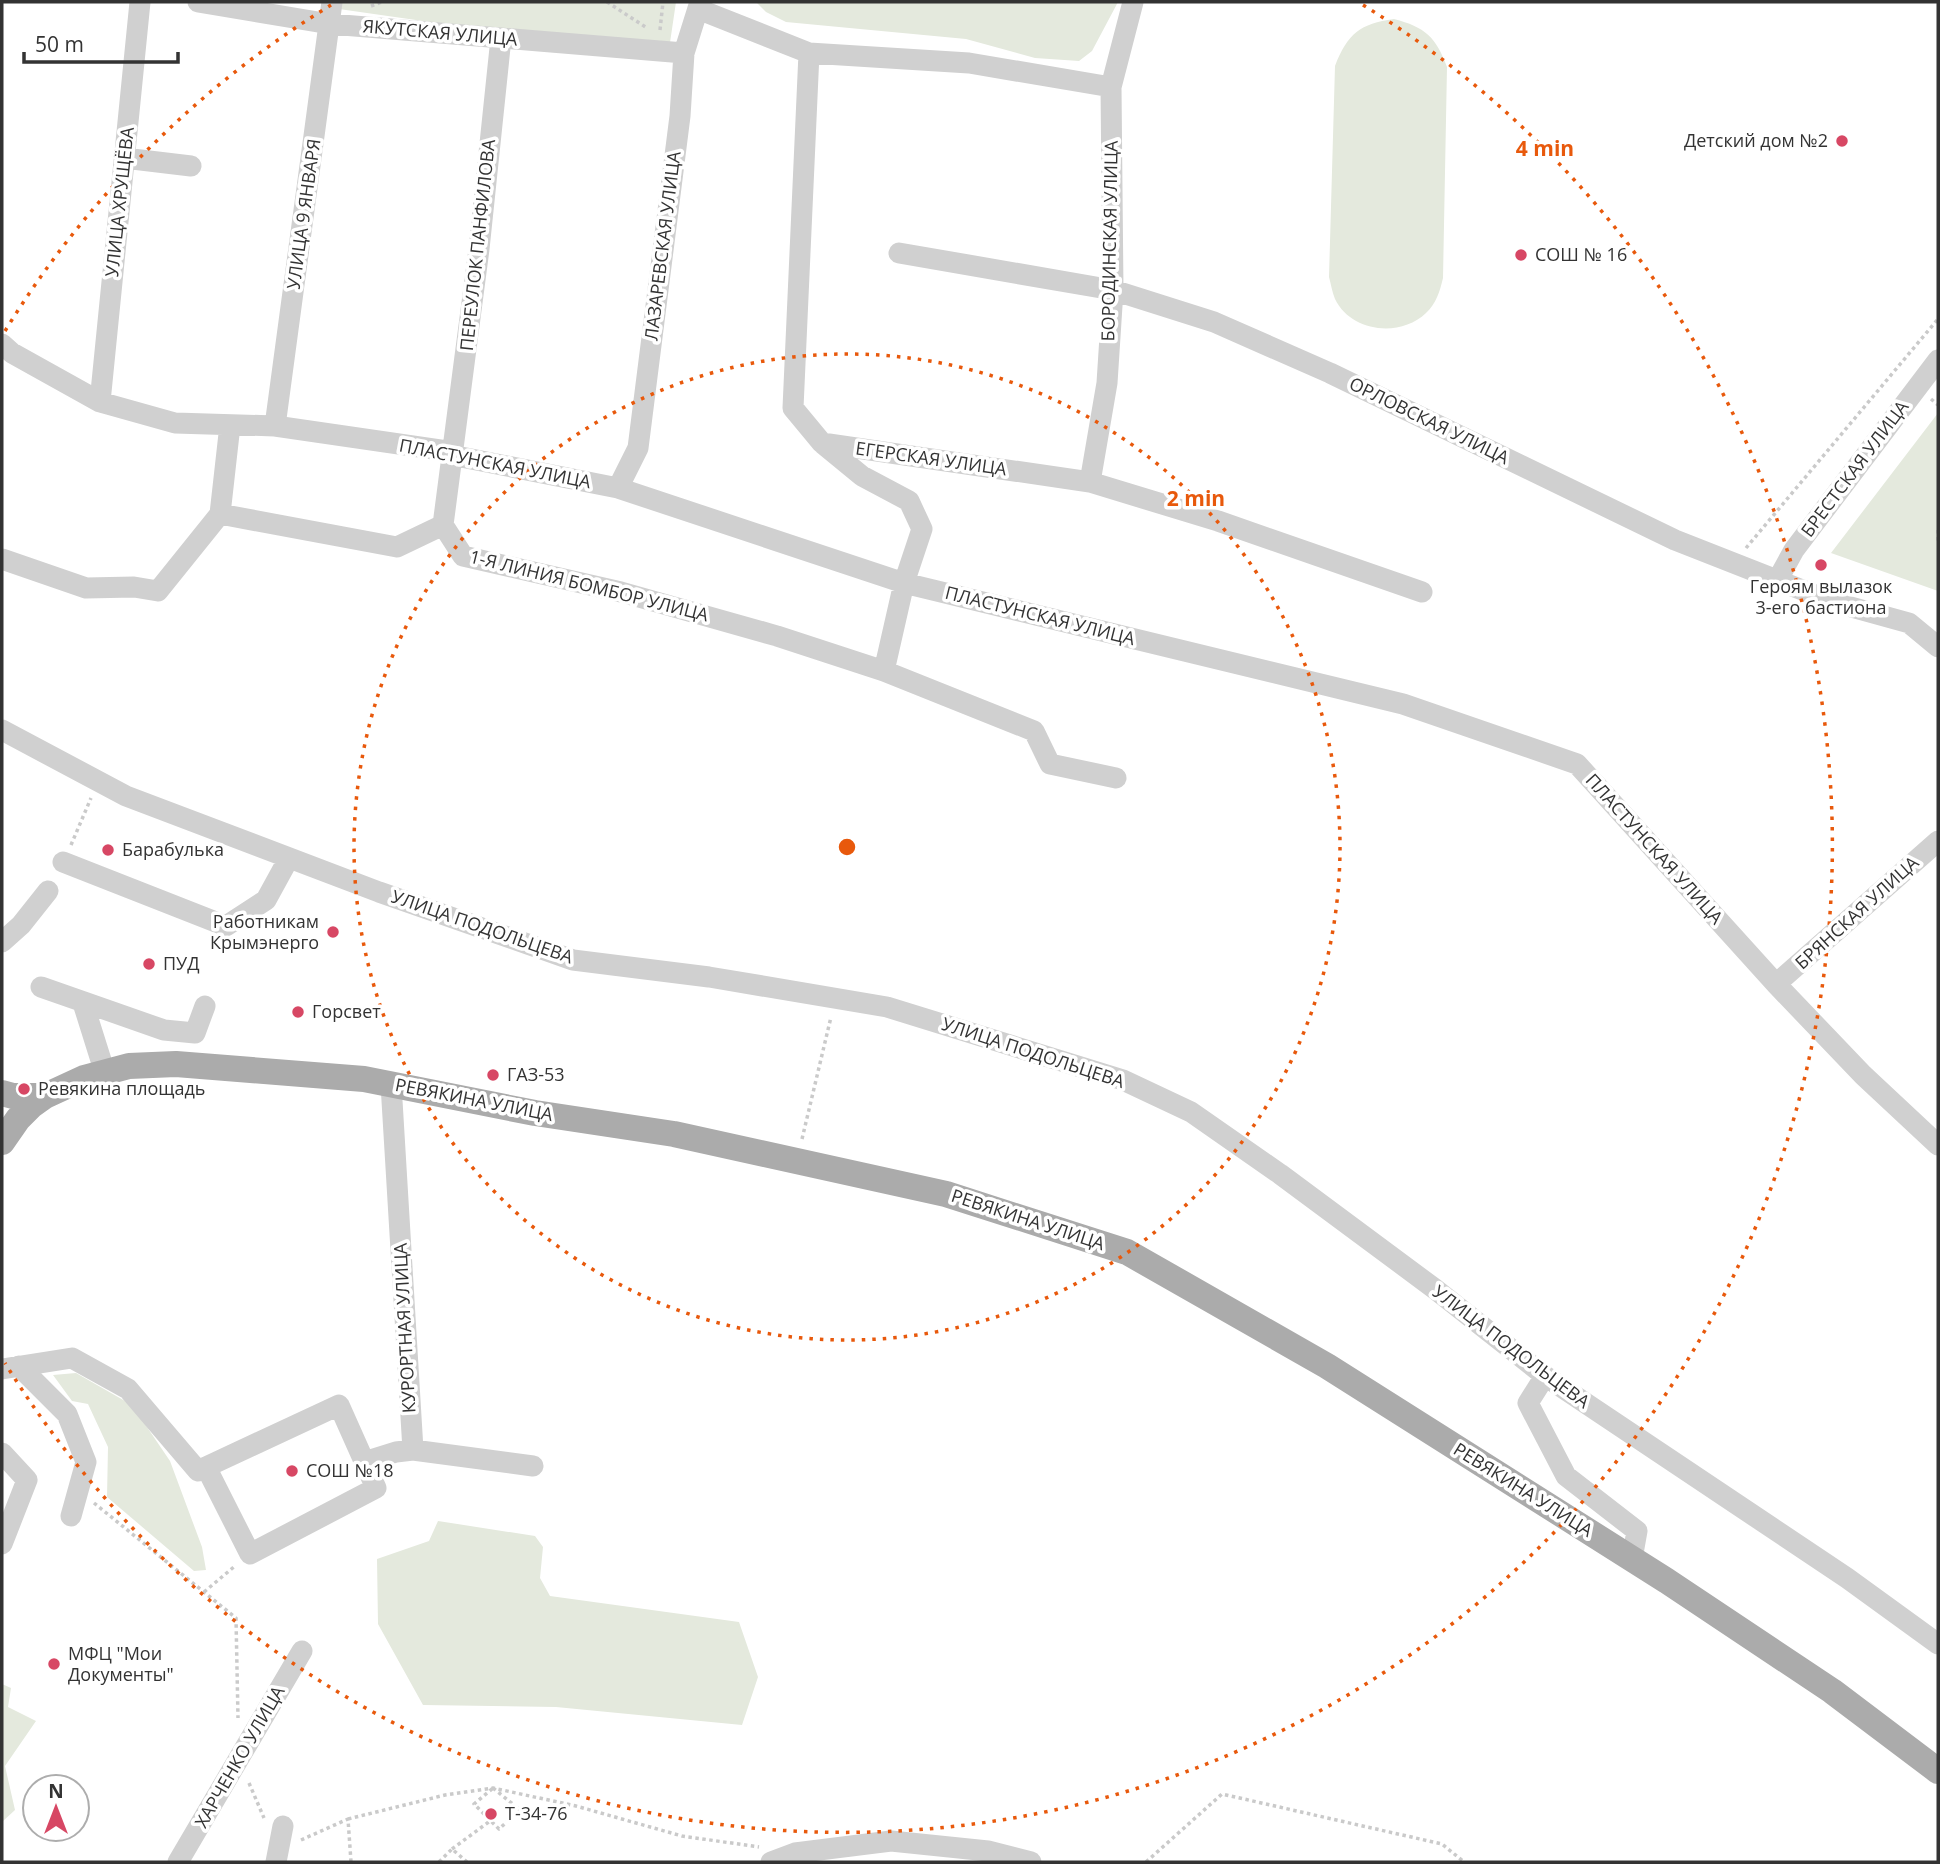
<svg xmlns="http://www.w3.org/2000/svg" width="1940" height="1864" font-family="'Open Sans',sans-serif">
<rect width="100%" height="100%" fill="#fff"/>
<path fill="#e4e9dd" d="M340 2H676L668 56 339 9Z
M756 2H1118L1092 51 1079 61 1035 58 966 39 786 22 766 12Z
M1394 19C1425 27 1436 37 1447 67L1443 278C1440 291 1436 304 1426 313 1400 338 1351 332 1335 299 1332 292 1331 284 1329 277L1335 66C1348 33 1360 24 1394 19Z
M1938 413V591L1831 553Z
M76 1373 132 1405 170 1461 202 1547 206 1570 194 1571 107 1497 108 1447 88 1404 72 1401 53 1375Z
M438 1521 535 1536 543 1547 540 1578 550 1596 739 1622 758 1677 742 1725 556 1707 423 1705 378 1624 377 1559 429 1541Z
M2 1684 11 1688 8 1707 36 1721 5 1766 15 1810 2 1822Z"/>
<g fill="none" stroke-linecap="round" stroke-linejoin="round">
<path stroke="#cacaca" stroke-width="3.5" stroke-dasharray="3.5 3.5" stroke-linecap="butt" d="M607 2 647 28
M371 6 382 2
M660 30 663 2
M1931 399 1938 405
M1938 530V542
M1746 548 1938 319
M71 845 91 798
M802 1139 831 1017
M94 1503 236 1618 238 1718
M204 1592 235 1566
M249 1783 264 1818
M493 1788 520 1810 499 1829 474 1804Z
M348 1819 445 1795 493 1788 576 1806 682 1836 759 1847
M301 1840 348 1819 351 1862
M452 1849 490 1821
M439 1862 452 1849 467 1862
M1146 1862 1222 1794 1442 1844 1464 1862"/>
<path stroke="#d0d0d0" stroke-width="21" d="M198 2 330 24 684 53
M698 9 809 53 969 63 1111 87
M809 53 793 408 822 443 1090 482 1218 521 1422 592
M124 158 191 166
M899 253 1113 290 1214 322 1330 373 1675 540 1833 602 1909 623 1938 647
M2 344 12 353 100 402 175 423 275 426 454 452 456 456 618 488 904 583 1403 704 1577 764 1776 984 1863 1075 1938 1145
M100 402 140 2
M275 426 332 2
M1090 482 1107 383 1113 290 1111 87 1133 2
M618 488 638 448 680 116 684 53 700 2
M220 514 397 547 443 525 463 556 621 592 777 636 884 671 904 583 922 529 909 501 862 476 823 444
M443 525 479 249 501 38
M2 559 86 588 134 587 158 591 220 514 230 425
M1777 581 1794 550 1938 360
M884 671 1034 731 1050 764 1116 778
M2 730 126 796 379 892 573 960 709 977 887 1007 1123 1080 1191 1112 1280 1174 1435 1289 1545 1376 1847 1578 1938 1644
M63 862 226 926 266 900 289 858
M2 942 21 925 48 891
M1776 984 1938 841
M41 987 164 1030 195 1033 205 1006
M83 1003 105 1073
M391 1084 413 1450 533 1466
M19 1366 67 1414 86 1462 71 1516
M2 1369 72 1358 128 1389 198 1471 206 1467 339 1405 376 1488 250 1554 206 1467
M1545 1376 1528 1403 1566 1476 1637 1531 1632 1559
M2 1453 27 1480 2 1544
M364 1462 396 1452 413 1450
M178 1862 302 1651
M276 1862 283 1826
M771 1862 795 1853 891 1841 988 1851 1031 1862"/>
<path stroke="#ababab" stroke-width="26" d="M2 1093 13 1096H45
M2 1142 18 1119 31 1106 45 1096 84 1078 129 1066 176 1064 364 1079 535 1113 674 1134 946 1194 1127 1252 1327 1366 1667 1581 1832 1691 1938 1771"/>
</g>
<g fill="none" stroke="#e8590c" stroke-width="3.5" stroke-dasharray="3.5 7">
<circle cx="847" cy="847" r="493"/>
<path d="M5 331A987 987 0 0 1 331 5M1363 5A987 987 0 1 1 5 1363"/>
</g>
<g fill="#d74764" stroke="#fff" stroke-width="2.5">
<circle cx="1842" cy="141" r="7"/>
<circle cx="1521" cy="255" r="7"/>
<circle cx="1821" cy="565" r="7"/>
<circle cx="108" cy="850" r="7"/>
<circle cx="333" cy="932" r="7"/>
<circle cx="149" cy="964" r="7"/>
<circle cx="298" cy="1012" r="7"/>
<circle cx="493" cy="1075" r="7"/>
<circle cx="24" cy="1089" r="7"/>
<circle cx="292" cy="1471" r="7"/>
<circle cx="54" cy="1664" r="7"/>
<circle cx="491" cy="1814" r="7"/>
</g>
<g text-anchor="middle" stroke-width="7" stroke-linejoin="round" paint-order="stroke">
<g font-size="18" fill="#333" stroke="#fff">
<text transform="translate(440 33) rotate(5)" y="6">ЯКУТСКАЯ УЛИЦА</text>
<text transform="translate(120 202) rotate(-84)" y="6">УЛИЦА ХРУЩЁВА</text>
<text transform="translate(304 214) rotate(-82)" y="6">УЛИЦА 9 ЯНВАРЯ</text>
<text transform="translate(1110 241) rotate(-89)" y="6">БОРОДИНСКАЯ УЛИЦА</text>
<text transform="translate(478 245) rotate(-84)" y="6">ПЕРЕУЛОК ПАНФИЛОВА</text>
<text transform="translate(663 246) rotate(-83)" y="6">ЛАЗАРЕВСКАЯ УЛИЦА</text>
<text transform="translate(1429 421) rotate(26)" y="6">ОРЛОВСКАЯ УЛИЦА</text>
<text transform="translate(931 459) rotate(8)" y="6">ЕГЕРСКАЯ УЛИЦА</text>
<text transform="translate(495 464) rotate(11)" y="6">ПЛАСТУНСКАЯ УЛИЦА</text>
<text transform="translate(1855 469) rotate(-53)" y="6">БРЕСТСКАЯ УЛИЦА</text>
<text transform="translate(589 586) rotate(14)" y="6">1-Я ЛИНИЯ БОМБОР УЛИЦА</text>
<text transform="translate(1040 616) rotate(14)" y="6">ПЛАСТУНСКАЯ УЛИЦА</text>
<text transform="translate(1654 849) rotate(48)" y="6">ПЛАСТУНСКАЯ УЛИЦА</text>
<text transform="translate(1857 913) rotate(-42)" y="6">БРЯНСКАЯ УЛИЦА</text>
<text transform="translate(482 927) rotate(19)" y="6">УЛИЦА ПОДОЛЬЦЕВА</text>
<text transform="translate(1033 1053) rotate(18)" y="6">УЛИЦА ПОДОЛЬЦЕВА</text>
<text transform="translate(474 1100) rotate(11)" y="6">РЕВЯКИНА УЛИЦА</text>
<text transform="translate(1028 1220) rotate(18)" y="6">РЕВЯКИНА УЛИЦА</text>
<text transform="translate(405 1328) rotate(-93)" y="6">КУРОРТНАЯ УЛИЦА</text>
<text transform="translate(1511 1347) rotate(37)" y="6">УЛИЦА ПОДОЛЬЦЕВА</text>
<text transform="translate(1523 1490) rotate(32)" y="6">РЕВЯКИНА УЛИЦА</text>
<text transform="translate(240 1757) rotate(-60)" y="6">ХАРЧЕНКО УЛИЦА</text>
</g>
<g font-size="18" fill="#333" stroke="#fff" text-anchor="start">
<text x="1828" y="147" text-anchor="end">Детский дом №2</text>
<text x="1535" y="261">СОШ № 16</text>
<text x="1821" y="593" text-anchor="middle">Героям вылазок<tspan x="1821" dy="21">3-его бастиона</tspan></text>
<text x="122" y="856">Барабулька</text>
<text x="319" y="928" text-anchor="end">Работникам<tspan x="319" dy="21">Крымэнерго</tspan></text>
<text x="163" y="970">ПУД</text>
<text x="312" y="1018">Горсвет</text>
<text x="507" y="1081">ГАЗ-53</text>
<text x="38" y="1095">Ревякина площадь</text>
<text x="306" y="1477">СОШ №18</text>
<text x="68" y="1660">МФЦ "Мои<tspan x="68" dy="21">Документы"</tspan></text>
<text x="505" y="1820">Т-34-76</text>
</g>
</g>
<circle cx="847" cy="847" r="10" fill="#e8590c" stroke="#fff" stroke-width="3.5"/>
<g font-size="21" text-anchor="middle" font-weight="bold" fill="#e8590c" stroke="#fff" stroke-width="7" stroke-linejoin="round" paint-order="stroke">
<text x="1545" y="156">4 min</text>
<text x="1196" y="506">2 min</text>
</g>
<rect width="1940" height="1864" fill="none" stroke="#333333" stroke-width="7"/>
<g transform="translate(56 1808)"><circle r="33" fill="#ffffff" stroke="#adadad" stroke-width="2"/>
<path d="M0-5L12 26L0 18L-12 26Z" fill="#d74764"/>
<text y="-10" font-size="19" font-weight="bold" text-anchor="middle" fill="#333333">N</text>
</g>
<path d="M24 52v10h154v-10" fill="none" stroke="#333333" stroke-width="3.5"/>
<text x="35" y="52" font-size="21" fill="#333333" stroke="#ffffff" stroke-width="5" paint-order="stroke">50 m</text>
</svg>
